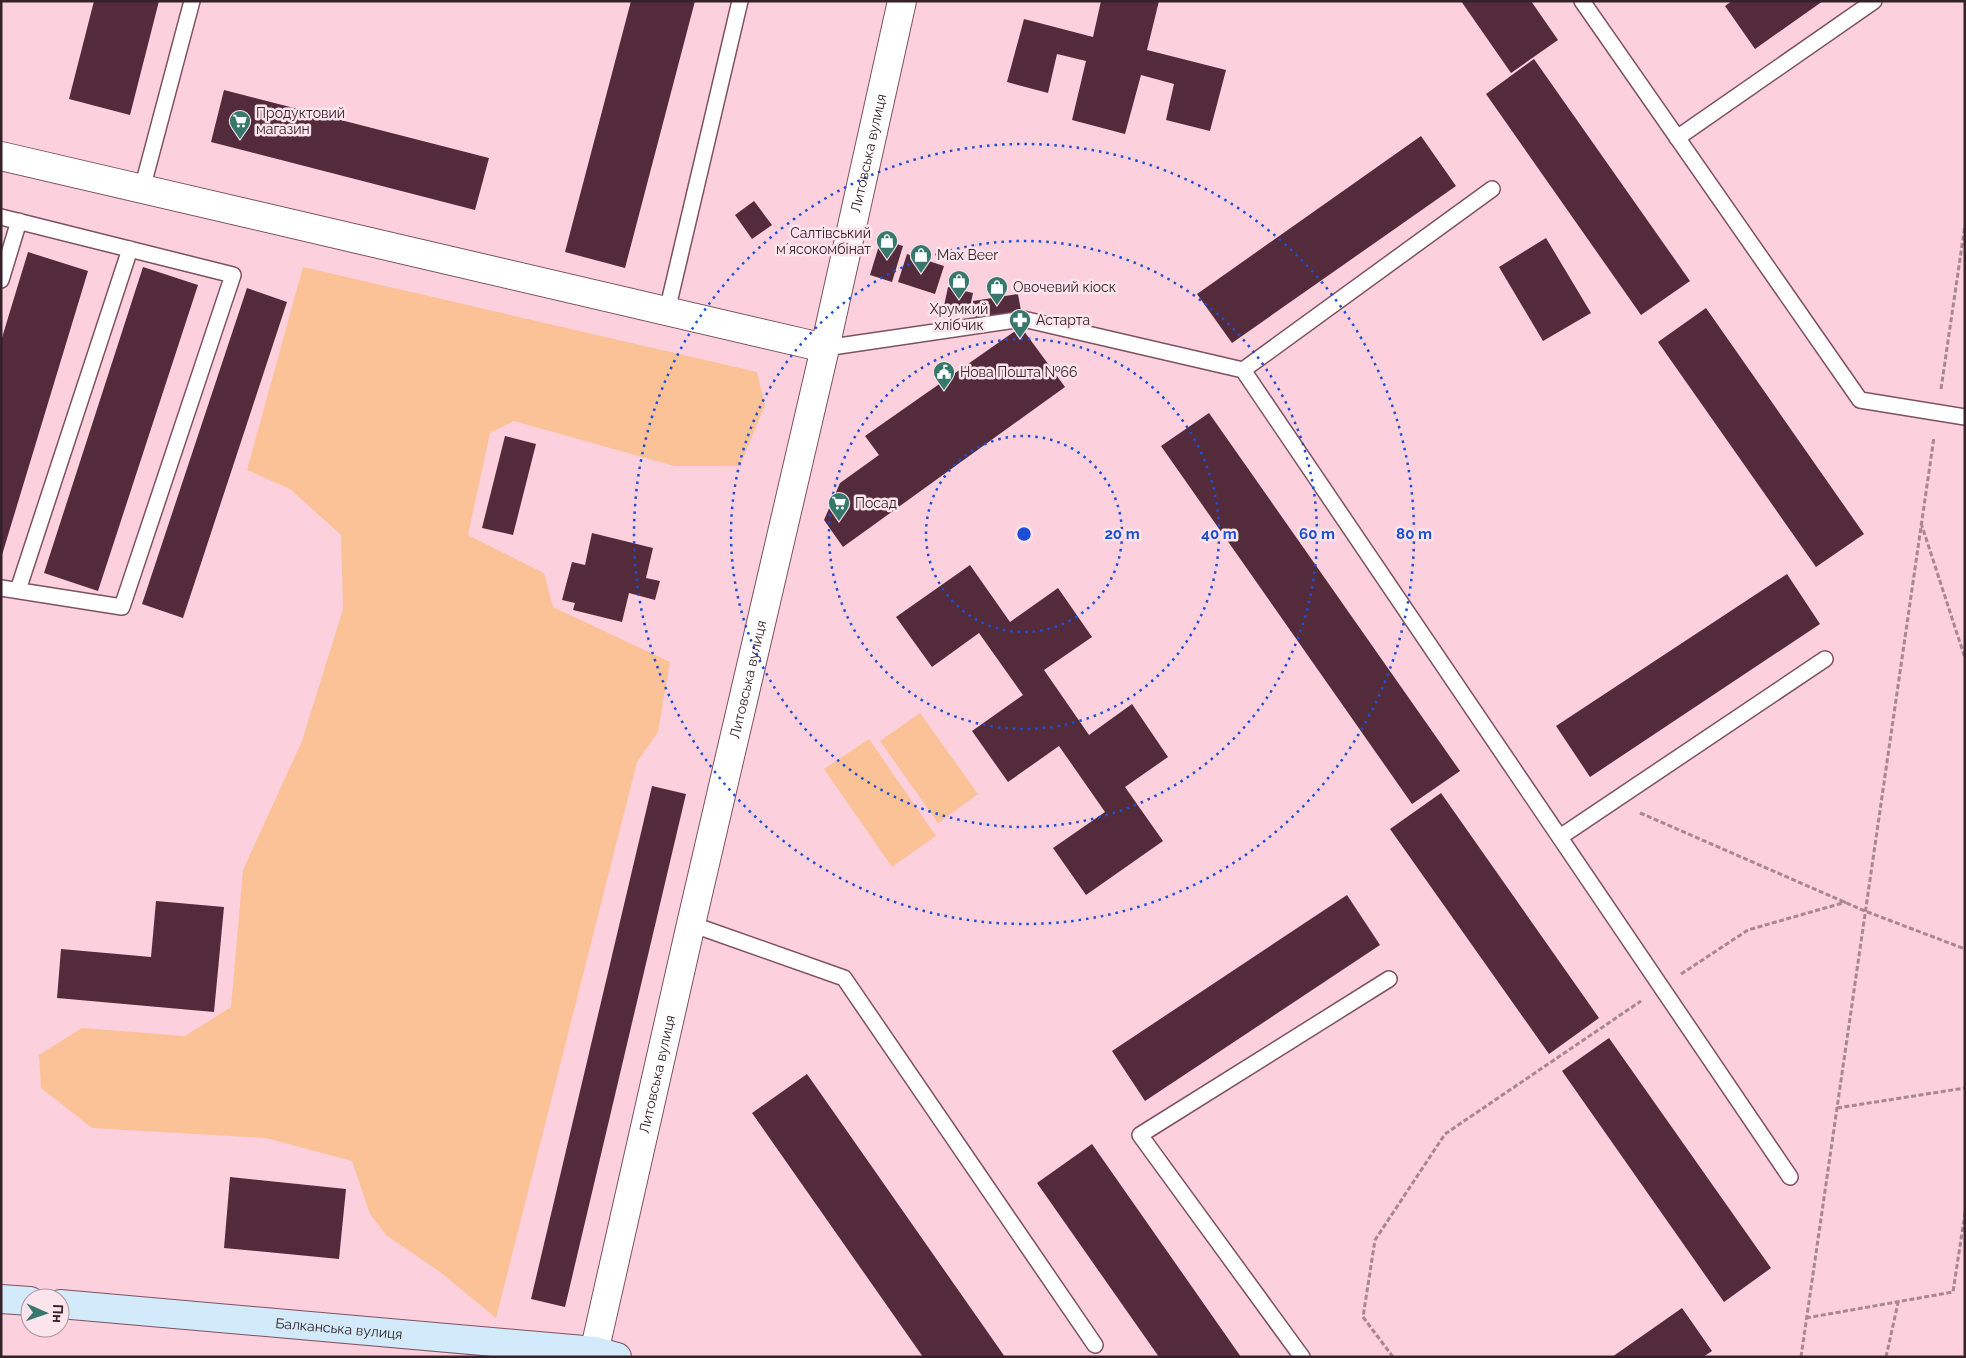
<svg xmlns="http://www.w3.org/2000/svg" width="1966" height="1358" font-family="Raleway,sans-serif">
<rect width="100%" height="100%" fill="#fcd0dd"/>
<path fill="#fcc297" d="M303 267 757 372 765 405 740 466H674L514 421 490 433 468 535 544 573 553 607 670 662 658 732 637 762 496 1318 440 1272 386 1235 370 1214 352 1161 266 1138 92 1128 41 1088 39 1055 82 1028 185 1036 231 1007 243 870 302 741 343 609 341 535 290 489 247 470Z
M920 713 978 794 938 823 880 741Z
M869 739 936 836 892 867 824 769Z"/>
<path fill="#542b3a" d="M94 1H159L130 115 69 99Z
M631 1H695L625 268 565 252Z
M1101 1H1159L1147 50 1226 70 1210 131 1166 120 1174 84 1141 75 1125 134 1072 120 1086 61 1057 54 1048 93 1007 82 1024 19 1093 37Z
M1461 1H1531L1558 40 1511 73Z
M1732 1H1823L1755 49 1725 6Z
M1534 59 1690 281 1641 315 1486 94Z
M224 90 489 158 475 210 211 142Z
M1421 136 1456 186 1232 343 1197 294Z
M754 201 772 225 752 239 735 215Z
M1546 238 1591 313 1543 341 1499 267Z
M881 239 903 246 892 282 870 275Z
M28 252 88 271 2 555 1 341Z
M907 254 944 266 935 294 898 282Z
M143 267 198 285 98 591 44 573Z
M948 287 973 293 969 312 944 306Z
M247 288 287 302 183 618 142 604Z
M1018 294 1021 311 976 318 973 301Z
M1706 308 1864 534 1816 567 1658 342Z
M1021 327 1065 387 843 547 824 520 840 483 879 455 865 436Z
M1209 413 1460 771 1412 804 1161 446Z
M505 436 536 444 513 535 482 528Z
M592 533 653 548 646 578 660 581 655 600 629 593 622 622 573 610 575 603 562 600 572 562 585 565Z
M970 565 1010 622 1058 588 1092 637 1044 670 1089 735 1132 704 1168 757 1125 787 1163 841 1086 895 1053 848 1105 812 1059 746 1008 782 972 731 1023 695 979 633 932 667 896 617Z
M1787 574 1820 624 1590 777 1556 726Z
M652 786 686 794 565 1307 531 1299Z
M1441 793 1599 1018 1549 1054 1390 829Z
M1347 895 1380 945 1145 1101 1112 1051Z
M156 901 224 907 214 1012 57 998 61 949 151 957Z
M1609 1038 1771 1268 1724 1302 1562 1071Z
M807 1074 1005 1357H923L752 1113Z
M1092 1144 1241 1357H1159L1037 1183Z
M230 1177 346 1189 339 1259 224 1248Z
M1682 1308 1712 1351 1703 1357H1612Z"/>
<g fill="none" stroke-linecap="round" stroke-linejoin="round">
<g stroke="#7f5160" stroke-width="18">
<path id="lane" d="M1582 1 1860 400 1965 417
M1677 138 1874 1
M142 189 192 1
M1 217 233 275 122 607 1 588
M1 280 19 221
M667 311 740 1
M825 348 1023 319 1243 370 1492 189
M1243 370 1790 1177
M18 590 130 249
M1560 837 1825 659
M691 924 844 978 1095 1345
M1302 1357 1140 1135 1389 979"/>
</g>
<g stroke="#7f5160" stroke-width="30">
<g id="street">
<path d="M1 156 825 348"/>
<path id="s1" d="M593 1357 691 924 825 348 902 1"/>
</g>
</g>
<g stroke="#7f5160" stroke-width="30">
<g id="secondary">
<path d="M1 1299 30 1301"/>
<path id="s2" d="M60 1304 595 1351 617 1357"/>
</g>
</g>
<path stroke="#a98792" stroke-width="3" stroke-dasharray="5 2.5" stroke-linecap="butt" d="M1941 389 1965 225
M1921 523 1965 658
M1640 813 1865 911 1965 949
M1681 974 1748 930 1846 902
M1837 1108 1965 1088
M1806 1318 1953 1292 1965 1213
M1393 1357 1363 1317 1375 1240 1445 1134 1641 1001
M1801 1357 1934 437
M1886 1357 1898 1303"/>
<use href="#lane" stroke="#fff" stroke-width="15"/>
<use href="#street" stroke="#fff" stroke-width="28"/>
<use href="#secondary" stroke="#d2eaf9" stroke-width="28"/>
</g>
<g fill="none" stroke="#1d4ed8" stroke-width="2.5" stroke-dasharray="2.5 5">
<circle cx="1024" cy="534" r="98"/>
<circle cx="1024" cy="534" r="195"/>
<circle cx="1024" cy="534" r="293"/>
<circle cx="1024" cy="534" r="390"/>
</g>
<defs>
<g id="supermarket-pin" transform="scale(1.125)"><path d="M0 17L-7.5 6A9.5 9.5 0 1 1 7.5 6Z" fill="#36796c" stroke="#fbe4eb"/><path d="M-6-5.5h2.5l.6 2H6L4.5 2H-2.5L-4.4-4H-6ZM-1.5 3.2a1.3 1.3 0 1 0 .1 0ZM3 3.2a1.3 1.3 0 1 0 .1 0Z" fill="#fff"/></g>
<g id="shop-pin" transform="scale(1.125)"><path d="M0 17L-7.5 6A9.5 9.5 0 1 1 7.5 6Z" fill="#36796c" stroke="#fbe4eb"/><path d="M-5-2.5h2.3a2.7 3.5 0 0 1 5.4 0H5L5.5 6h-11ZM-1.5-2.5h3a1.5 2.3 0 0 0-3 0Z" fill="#fff"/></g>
<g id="pharmacy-pin" transform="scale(1.125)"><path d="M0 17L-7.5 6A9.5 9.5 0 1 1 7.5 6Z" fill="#36796c" stroke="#fbe4eb"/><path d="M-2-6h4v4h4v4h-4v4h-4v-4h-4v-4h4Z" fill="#fff"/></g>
<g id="civic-pin" transform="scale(1.125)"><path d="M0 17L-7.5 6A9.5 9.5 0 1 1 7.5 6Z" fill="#36796c" stroke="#fbe4eb"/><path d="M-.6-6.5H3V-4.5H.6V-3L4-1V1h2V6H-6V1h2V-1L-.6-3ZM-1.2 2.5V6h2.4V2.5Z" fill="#fff"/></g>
</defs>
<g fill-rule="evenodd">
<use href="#supermarket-pin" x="240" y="121"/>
<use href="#shop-pin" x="887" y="241"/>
<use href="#shop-pin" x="921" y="255"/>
<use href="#shop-pin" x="959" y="281"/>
<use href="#shop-pin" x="997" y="287"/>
<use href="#pharmacy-pin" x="1020" y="320"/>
<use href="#civic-pin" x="944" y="372"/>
<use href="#supermarket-pin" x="839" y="503"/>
</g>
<g text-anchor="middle" stroke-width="5" stroke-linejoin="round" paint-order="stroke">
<g font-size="14" fill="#352128" stroke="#fbe4eb" text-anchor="start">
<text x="256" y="118">Продуктовий<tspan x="256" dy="16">магазин</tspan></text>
<text x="871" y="238" text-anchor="end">Салтівський<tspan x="871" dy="16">мʼясокомбінат</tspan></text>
<text x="937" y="260">Max Beer</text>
<text x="1013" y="292">Овочевий кіоск</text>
<text x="959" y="314" text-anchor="middle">Хрумкий<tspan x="959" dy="16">хлібчик</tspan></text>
<text x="1036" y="325">Астарта</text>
<text x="960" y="377">Нова Пошта №66</text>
<text x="855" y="508">Посад</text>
</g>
<g font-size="14" fill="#352128" stroke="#fbe4eb">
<text dy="5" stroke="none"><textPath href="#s1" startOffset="1235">Литовська вулиця</textPath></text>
<text dy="5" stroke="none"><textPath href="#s1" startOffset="695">Литовська вулиця</textPath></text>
<text dy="5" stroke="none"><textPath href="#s1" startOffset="290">Литовська вулиця</textPath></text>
<text dy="5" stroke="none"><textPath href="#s2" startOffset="280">Балканська вулиця</textPath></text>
</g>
</g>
<circle cx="1024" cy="534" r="8" fill="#1d4ed8" stroke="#fbe4eb" stroke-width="2.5"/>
<g font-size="15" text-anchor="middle" font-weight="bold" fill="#1d4ed8" stroke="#fbe4eb" stroke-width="5" stroke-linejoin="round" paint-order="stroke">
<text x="1122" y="539">20 m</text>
<text x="1219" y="539">40 m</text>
<text x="1317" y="539">60 m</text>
<text x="1414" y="539">80 m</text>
</g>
<rect width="1966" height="1358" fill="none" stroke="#352128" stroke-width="5"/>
<g transform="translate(45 1313) rotate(92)"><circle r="24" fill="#fbe4eb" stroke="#ac969d"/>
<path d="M0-4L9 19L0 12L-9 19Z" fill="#36796c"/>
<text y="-8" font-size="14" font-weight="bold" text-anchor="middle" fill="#352128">Пн</text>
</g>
</svg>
